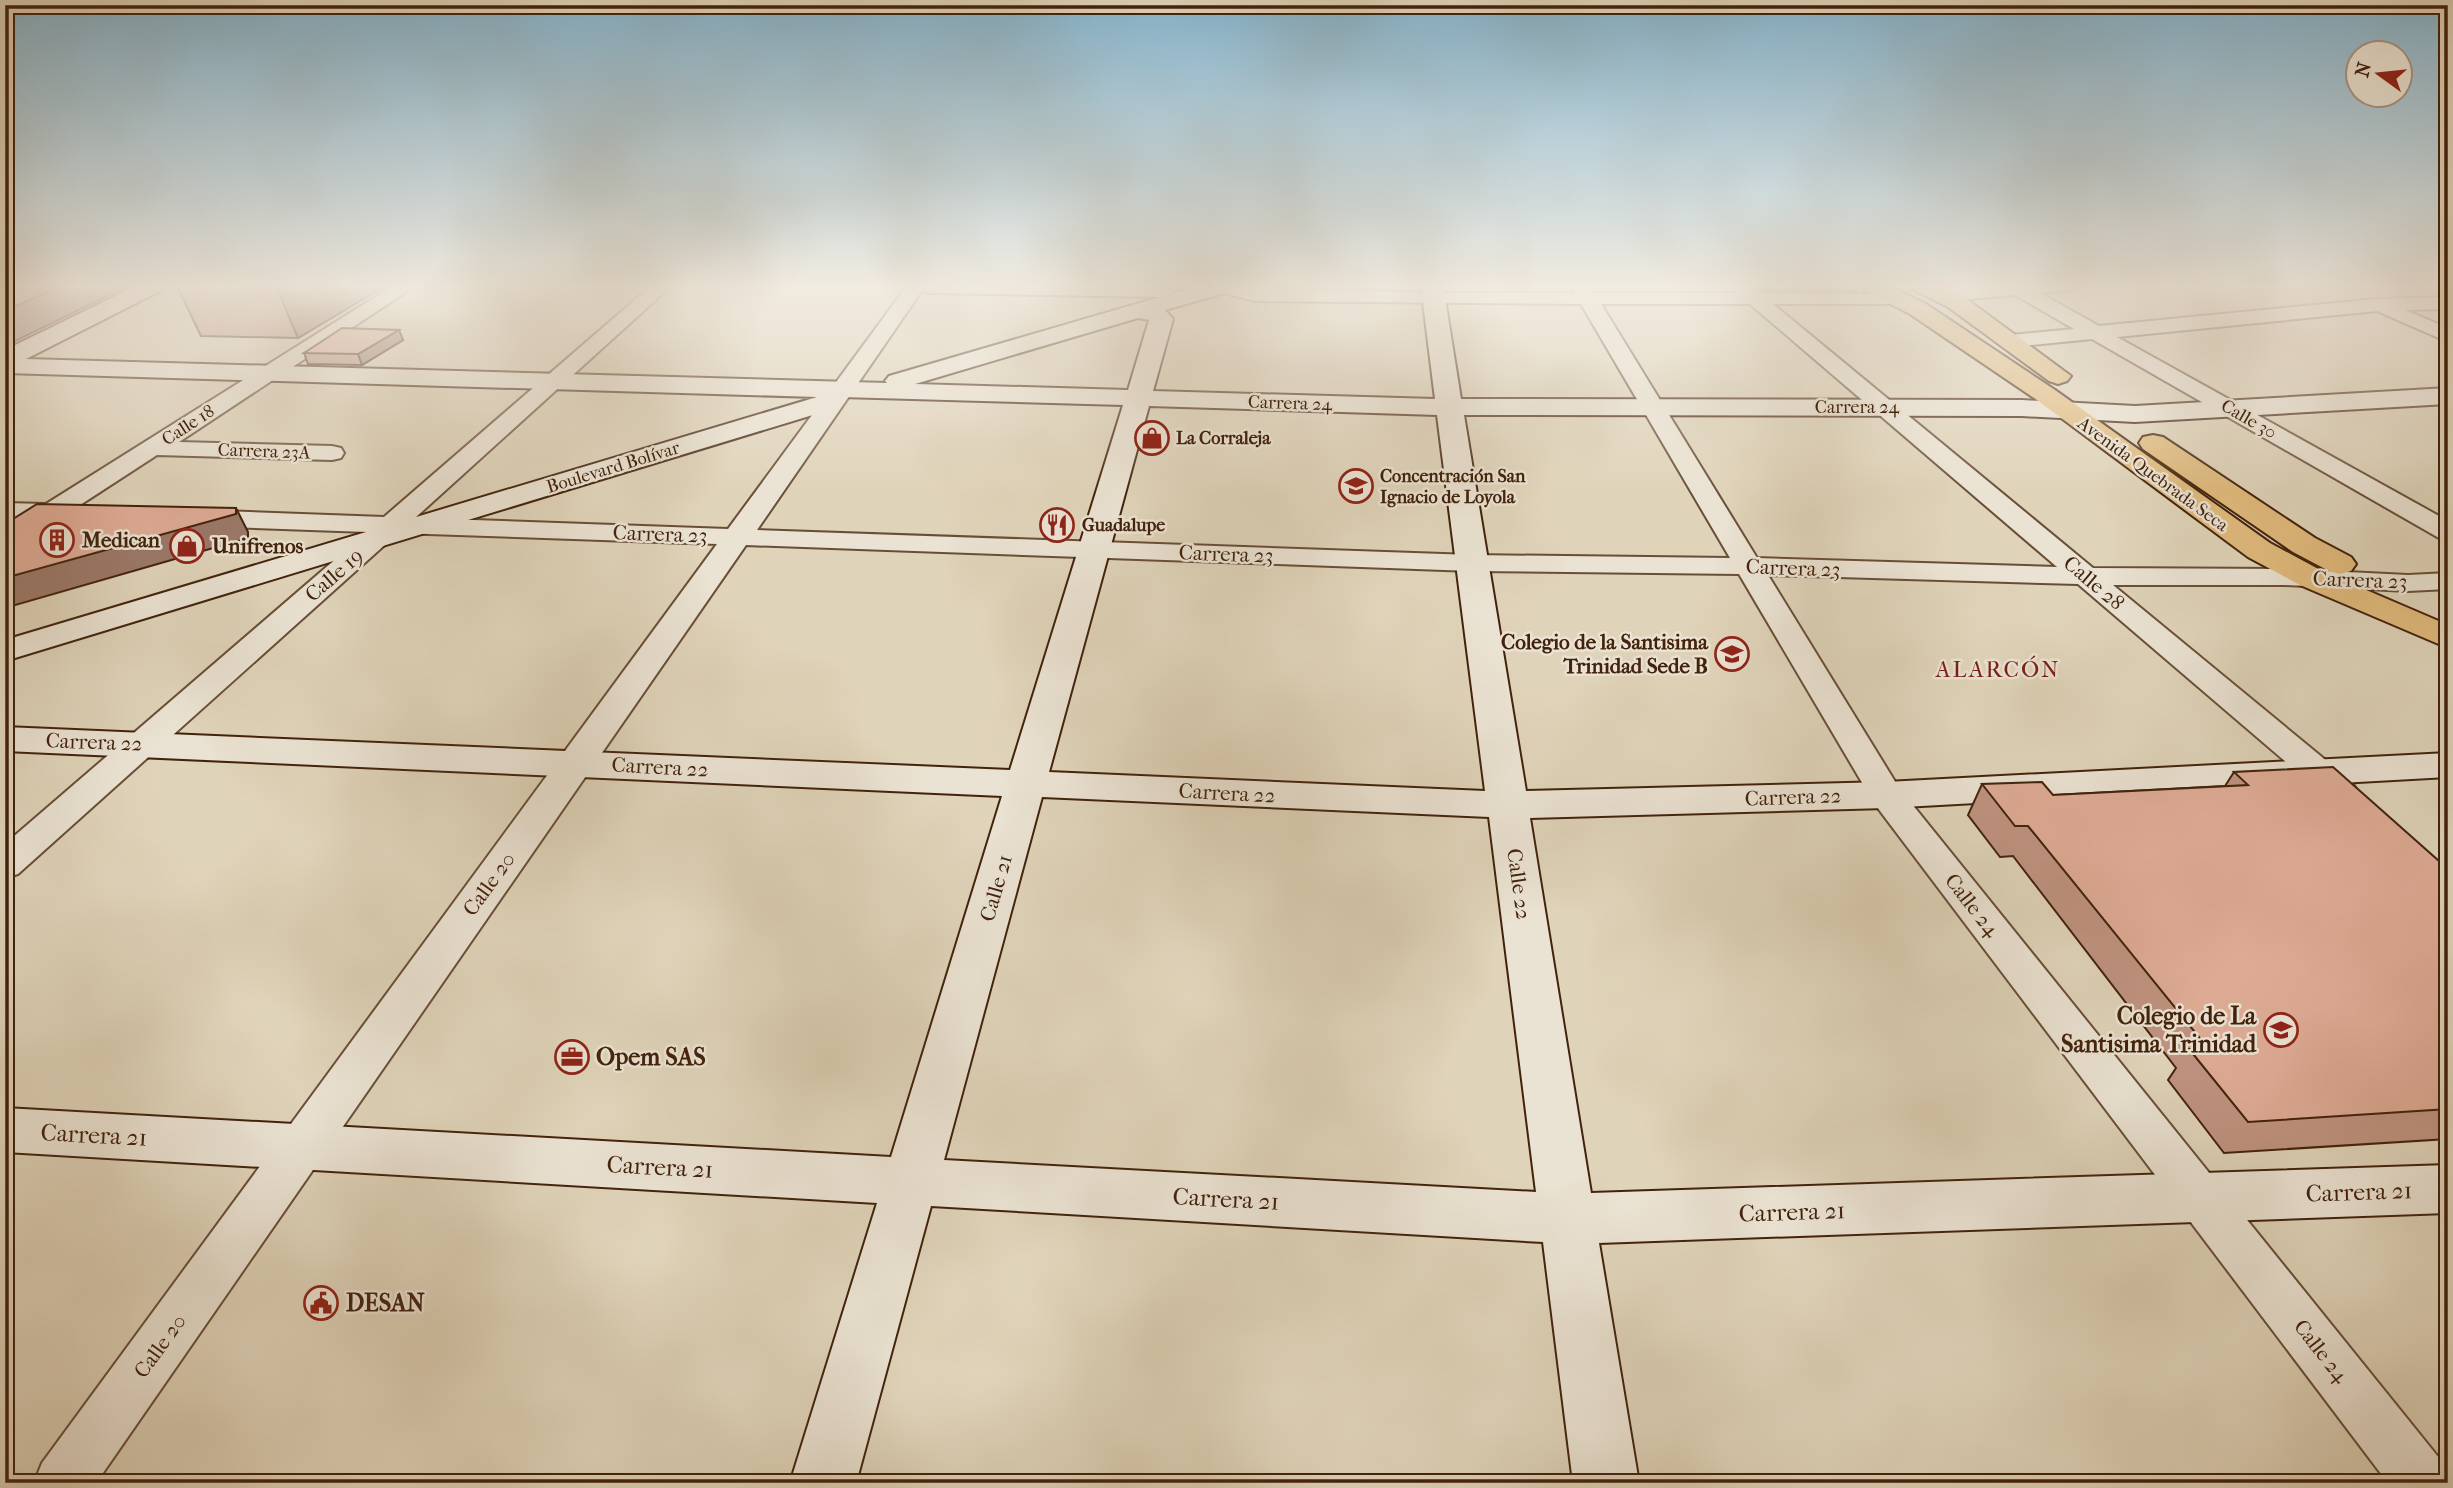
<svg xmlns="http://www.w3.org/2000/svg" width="2453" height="1488" font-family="'IM FELL French Canon',serif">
<rect width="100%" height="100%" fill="#dfd3b9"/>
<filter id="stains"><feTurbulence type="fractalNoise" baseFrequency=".00286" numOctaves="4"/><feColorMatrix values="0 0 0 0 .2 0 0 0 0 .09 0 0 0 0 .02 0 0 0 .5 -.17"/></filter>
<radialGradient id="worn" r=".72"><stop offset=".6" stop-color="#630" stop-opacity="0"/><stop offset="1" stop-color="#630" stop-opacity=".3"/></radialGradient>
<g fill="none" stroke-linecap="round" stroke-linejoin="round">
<g stroke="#694e37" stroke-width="4">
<path id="street" d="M393 286H415L179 442 332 446 341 448 344 453 341 458 332 460 157 455 77 507 83 513 79 519 57 520 15 548 5 550V530L22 519H5V503L46 504Z
M651 286H671L415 518 728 529 907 286H925L757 530 1472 555 1730 558 1581 304 1255 301 1223 293 1220 286 1434 293H1575L1571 286H1589L1594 293H1736L1731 286H1751L1759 293 1906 294 1909 298 1906 302 1899 304H1773L2093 568 2285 569 2408 575 2448 573V589L2408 591 2285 585H2113L2351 781 2356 789 2351 797 2339 800 2327 797 2078 584 1768 575 1899 788 2443 1463 2448 1483H2388L1874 803 1739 574 1472 571 746 545 96 1483H34L42 1463 717 544 398 533 18 874 5 878V844L367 532 197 526 188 524 184 518 188 512 197 510 384 517ZM1601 304H1750L2057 567 1757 558Z
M1161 286H1179V288L1170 294 1163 292Z
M1991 286H2071L2069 290 2040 293 2099 326 2376 299 2448 297V309L2405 310 2448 328V342L2377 311 2117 337 2448 521V540L2439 538 2092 339 2011 347 2004 345 2001 341 2004 337 2011 335 2074 329 2015 295 1944 301 1934 295 1944 289Z"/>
</g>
<g stroke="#42220c" stroke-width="4">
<path id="secondary" d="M136 286H163L160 291 26 359 887 383 885 381 889 376 1160 297 929 293 921 291 918 286H1164L1170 291 1167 295 1200 286H1234L1231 291 1165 310 1173 319 1153 391 1435 399 1421 286H1443L1461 399 2022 400 2135 406 2448 388V404L2135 422 2022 416 1464 415 1526 791 1886 782 2448 753V777L1886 808 1530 818 1591 1193 2448 1165V1213L1599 1243 1639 1483H1573L1543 1242 931 1206 856 1483H790L877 1203 5 1152V1108L891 1157 1002 796 5 751V727L1010 770 1123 405 841 397 843 401 839 407 5 661V640L817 397 5 373V350ZM1138 318 1149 320 1128 390 915 384ZM1149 406 1437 415 1485 791 1049 772ZM1042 797 1489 817 1536 1192 944 1160Z"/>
</g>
<g stroke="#42220c" stroke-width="4">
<path id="primary" d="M1862 286H1889L1926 304 2055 390 2270 543 2322 571 2448 625V648L2300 585 2248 557 2037 400 1910 314 1865 291Z
M1913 286H1940L1964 297 2071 376 2067 381 2058 384 2049 381 1948 307 1916 291Z
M2153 435 2163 437 2315 538 2351 557 2356 564 2351 571 2340 574 2329 571 2293 552 2143 449 2139 443 2143 437Z"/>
</g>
<use href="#street" fill="#eae2d2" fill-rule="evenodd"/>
<use href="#secondary" fill="#eae2d2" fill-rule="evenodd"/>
<use href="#primary" fill="#e0ba7c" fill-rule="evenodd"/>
</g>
<path fill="#bf9380" stroke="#42220c" stroke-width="2" d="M177 286H385L298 338 201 336Z
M1752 286H1857L1856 291 1760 290Z
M399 330 403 340 362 365 308 364 304 353Z
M2234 772 2448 869V1139L2224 1153 2168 1080 2176 1068 2013 856 2000 857 1968 815 1982 784 2053 795 2225 786Z"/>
<path fill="#9b7868" stroke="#42220c" stroke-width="2" d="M60 286H128L5 346V311Z
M276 286H385L298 338Z
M399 330 403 340 362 365 358 354Z
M236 508 248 532V538L5 608V578Z
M5 514 10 522 5 527Z"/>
<path fill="#deab95" stroke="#42220c" stroke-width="2" d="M5 286H60L5 311Z
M342 328 399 330 358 354 304 353Z
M37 504 236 508V514L5 578V524Z
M2333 767 2448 869V1109L2248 1122 2189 1049 2207 1047 2028 826H2015L1982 784 2042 782 2053 795 2248 785 2234 772Z"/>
<linearGradient id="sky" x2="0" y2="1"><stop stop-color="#87b6cf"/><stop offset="0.58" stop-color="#f1ebe0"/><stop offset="1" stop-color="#f1ebe0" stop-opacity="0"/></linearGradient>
<rect width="2453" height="494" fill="url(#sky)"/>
<defs>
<g id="shop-ring" transform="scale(1.75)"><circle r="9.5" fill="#eae2d2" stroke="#8f2418" stroke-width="1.5"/><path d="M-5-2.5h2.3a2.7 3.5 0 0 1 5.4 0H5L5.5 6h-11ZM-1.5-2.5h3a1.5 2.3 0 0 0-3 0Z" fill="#8f2418"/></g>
<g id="school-ring" transform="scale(1.75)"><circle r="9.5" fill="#eae2d2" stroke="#8f2418" stroke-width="1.5"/><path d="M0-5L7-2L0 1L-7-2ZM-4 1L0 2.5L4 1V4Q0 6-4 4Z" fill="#8f2418"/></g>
<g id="restaurant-ring" transform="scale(1.75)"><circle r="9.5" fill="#eae2d2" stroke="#8f2418" stroke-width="1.5"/><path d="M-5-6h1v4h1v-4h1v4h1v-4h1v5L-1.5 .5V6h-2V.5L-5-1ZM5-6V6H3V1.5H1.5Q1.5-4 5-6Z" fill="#8f2418"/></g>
<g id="building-ring" transform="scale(1.75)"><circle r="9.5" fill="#eae2d2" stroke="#8f2418" stroke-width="1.5"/><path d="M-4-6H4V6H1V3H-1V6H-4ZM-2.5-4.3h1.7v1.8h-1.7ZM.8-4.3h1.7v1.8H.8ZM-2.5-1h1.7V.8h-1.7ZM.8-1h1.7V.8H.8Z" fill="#8f2418"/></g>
<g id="office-ring" transform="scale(1.75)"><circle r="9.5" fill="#eae2d2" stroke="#8f2418" stroke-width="1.5"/><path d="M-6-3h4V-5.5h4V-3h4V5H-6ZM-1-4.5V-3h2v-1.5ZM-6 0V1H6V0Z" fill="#8f2418"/></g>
<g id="civic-ring" transform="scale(1.75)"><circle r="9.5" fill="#eae2d2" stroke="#8f2418" stroke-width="1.5"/><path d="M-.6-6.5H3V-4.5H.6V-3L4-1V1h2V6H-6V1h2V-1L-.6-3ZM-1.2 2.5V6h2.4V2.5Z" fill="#8f2418"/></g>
</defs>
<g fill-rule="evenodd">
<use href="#shop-ring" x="1152" y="438"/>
<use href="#school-ring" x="1356" y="486"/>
<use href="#restaurant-ring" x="1057" y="525"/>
<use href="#building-ring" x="57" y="540"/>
<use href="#shop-ring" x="187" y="546"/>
<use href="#school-ring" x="1732" y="654"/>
<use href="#school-ring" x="2281" y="1030"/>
<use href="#office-ring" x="572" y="1057"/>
<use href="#civic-ring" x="321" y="1303"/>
</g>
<g text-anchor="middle" stroke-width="5" stroke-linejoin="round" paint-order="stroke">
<g font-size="18" fill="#42220c" stroke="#eae2d2">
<text transform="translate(1290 403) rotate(2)" y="6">Carrera 24</text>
<text x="1857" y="413">Carrera 24</text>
<text transform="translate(2249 419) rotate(30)" y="6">Calle 30</text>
<text transform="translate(188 425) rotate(-33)" y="6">Calle 18</text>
<text transform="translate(264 451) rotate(2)" y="6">Carrera 23A</text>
<text transform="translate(613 467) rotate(-17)" y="6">Boulevard Bolívar</text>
<text transform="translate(2153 474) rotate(36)" y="6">Avenida Quebrada Seca</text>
</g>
<g font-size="18" font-weight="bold" fill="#42220c" stroke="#eae2d2" text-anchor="start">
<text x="1176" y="444">La Corraleja</text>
<text x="1380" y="482">Concentración San<tspan x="1380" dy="21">Ignacio de Loyola</tspan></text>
<text x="1082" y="531">Guadalupe</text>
</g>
<g font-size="21" fill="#42220c" stroke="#eae2d2">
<text transform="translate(660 534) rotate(2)" y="7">Carrera 23</text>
<text transform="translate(1226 554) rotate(2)" y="7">Carrera 23</text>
<text transform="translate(1793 568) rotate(2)" y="7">Carrera 23</text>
<text transform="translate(334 575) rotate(-41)" y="7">Calle 19</text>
<text transform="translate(2360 580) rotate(2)" y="7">Carrera 23</text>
<text transform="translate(2094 583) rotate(40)" y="7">Calle 28</text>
<text transform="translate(94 742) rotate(2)" y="7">Carrera 22</text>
<text transform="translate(660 767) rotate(3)" y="7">Carrera 22</text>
<text transform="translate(1227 793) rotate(3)" y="7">Carrera 22</text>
<text transform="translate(1793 797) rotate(-2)" y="7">Carrera 22</text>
<text transform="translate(489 884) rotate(-54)" y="7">Calle 20</text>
<text transform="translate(1519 884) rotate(82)" y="7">Calle 22</text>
<text transform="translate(996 888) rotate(-74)" y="7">Calle 21</text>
<text transform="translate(1972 905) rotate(52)" y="7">Calle 24</text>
<text transform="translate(160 1346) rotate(-54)" y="7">Calle 20</text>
<text transform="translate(2321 1351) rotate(52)" y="7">Calle 24</text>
</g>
<g font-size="21" font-weight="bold" fill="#42220c" stroke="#eae2d2" text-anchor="start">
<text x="82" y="547">Medican</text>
<text x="212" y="553">Unifrenos</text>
<text x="1708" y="649" text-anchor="end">Colegio de la Santisima<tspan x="1708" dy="24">Trinidad Sede B</tspan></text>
</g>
<g font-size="23" letter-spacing="2" fill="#7a1f14" stroke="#eae2d2">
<text x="1998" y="677">ALARCÓN</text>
</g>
<g font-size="24" font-weight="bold" fill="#42220c" stroke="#eae2d2" text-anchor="start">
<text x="2256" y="1024" text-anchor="end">Colegio de La<tspan x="2256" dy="28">Santisima Trinidad</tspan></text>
<text x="596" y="1065">Opem SAS</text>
<text x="346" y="1311">DESAN</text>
</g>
<g font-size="24" fill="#42220c" stroke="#eae2d2">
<text transform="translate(94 1135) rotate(3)" y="8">Carrera 21</text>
<text transform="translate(660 1167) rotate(3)" y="8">Carrera 21</text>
<text transform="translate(2359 1192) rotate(-2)" y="8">Carrera 21</text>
<text transform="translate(1226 1199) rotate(3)" y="8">Carrera 21</text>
<text transform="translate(1792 1212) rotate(-2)" y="8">Carrera 21</text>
</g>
</g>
<rect width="2453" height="1488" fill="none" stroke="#dfd3b9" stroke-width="28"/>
<rect x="7" y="7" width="2439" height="1474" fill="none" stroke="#42220c" stroke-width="3.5"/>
<rect x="14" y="14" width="2425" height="1460" fill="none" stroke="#42220c" stroke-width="2"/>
<g transform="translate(2379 74) rotate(285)"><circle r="33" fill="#eae2d2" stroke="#a79583" stroke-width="2"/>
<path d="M0-5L12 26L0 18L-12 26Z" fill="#8f2418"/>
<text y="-10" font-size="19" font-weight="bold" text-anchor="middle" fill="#42220c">N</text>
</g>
<rect width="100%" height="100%" filter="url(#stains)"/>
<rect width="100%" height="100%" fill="url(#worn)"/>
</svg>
